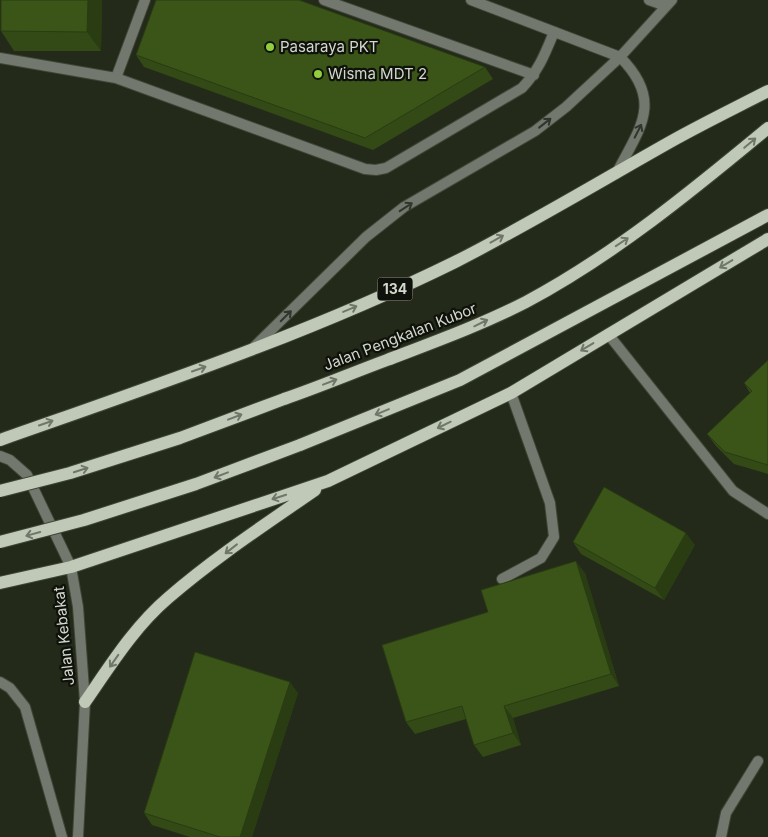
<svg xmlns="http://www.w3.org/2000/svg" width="768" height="837" font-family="Inter,sans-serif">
<rect width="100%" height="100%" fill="#232a1a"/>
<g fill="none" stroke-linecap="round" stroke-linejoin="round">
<g stroke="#3f4637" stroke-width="12">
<path id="service" d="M324 0 534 75
M0 58 116 78 365 169 376 170 386 168 522 88C539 70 545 54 554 32
M116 78 145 0
M608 334 733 491 768 514
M254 347 366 237 404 207 535 131 566 107 620 57
M502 579 541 558 554 537 550 503 511 393
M721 837 726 813 758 761"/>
</g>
<g stroke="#3f4637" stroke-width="12">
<path id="minor" d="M471 0 620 57C664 101 640 128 616 174
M649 0 666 6
M620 57 672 0"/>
</g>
<g stroke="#3f4637" stroke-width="12">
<path id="tertiary" d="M0 456 10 460 27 475 71 567 78 607 85 702 78 837
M0 682 10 688 25 707 62 837"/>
</g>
<g stroke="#3f4637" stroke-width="14">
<path id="primary" d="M284 399C319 387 352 373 387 360 434 342 481 325 526 302 614 255 692 191 768 128
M0 440C153 386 309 334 455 262 528 225 599 182 670 142 702 124 735 108 768 91
M300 445 460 380 768 215
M0 583 71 567 328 481 511 393 768 239
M85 702C110 666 134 627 168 598 214 558 266 524 315 490"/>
</g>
<use href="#service" stroke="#73786f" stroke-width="10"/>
<use href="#minor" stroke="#73786f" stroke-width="10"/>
<use href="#tertiary" stroke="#73786f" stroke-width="10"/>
<use href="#primary" stroke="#c0c9b8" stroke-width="12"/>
<g stroke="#3f4637" stroke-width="14" stroke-linecap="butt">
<path id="primary-bridge" d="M0 491 70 473 180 438 284 399
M0 542 84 520 196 484 300 445"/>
</g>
<use href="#primary-bridge" stroke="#c0c9b8" stroke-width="12"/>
</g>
<path fill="#334916" d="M102 0 101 51H14L1 31Z
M136 55 485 67 493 79 373 150 144 67Z
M768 360V474L734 464 716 446 707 434 750 393 744 383Z
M573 542 695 545 664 600 581 554Z
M585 573 619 686 513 718 521 745 483 757 474 745 466 719 415 734 406 722 488 612Z
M298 693 252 837H190L152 825 144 813Z"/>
<path fill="#293c12" d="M88 0H102L101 51 87 32Z
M686 533 695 545 664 600 655 588Z
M576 561 585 573 619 686 611 674Z
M290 682 298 693 252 837H240Z
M504 706 513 718 521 745 513 733Z"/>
<path fill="#3b5519" stroke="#293c12" d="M1 0H88L87 32 1 31Z
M156 0H299L485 67 365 138 136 55Z
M768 360V465L725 452 707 434 752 391 744 383Z
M604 487 686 533 655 588 573 542Z
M576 561 611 674 504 706 513 733 474 745 462 706 406 722 382 645 488 612 481 590Z
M195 652 290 682 240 837H220L144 813Z"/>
<defs><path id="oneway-shaft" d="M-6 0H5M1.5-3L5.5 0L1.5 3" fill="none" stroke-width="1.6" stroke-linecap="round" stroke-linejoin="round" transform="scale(1.25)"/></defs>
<g stroke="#31362d">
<use href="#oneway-shaft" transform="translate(545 123) rotate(-38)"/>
<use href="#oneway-shaft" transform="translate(638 131) rotate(-63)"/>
<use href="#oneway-shaft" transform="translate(406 207) rotate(-33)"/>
<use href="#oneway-shaft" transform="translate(286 316) rotate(-45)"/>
</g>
<g stroke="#70776a">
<use href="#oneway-shaft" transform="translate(750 143) rotate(-40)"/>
<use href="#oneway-shaft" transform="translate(497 239) rotate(-29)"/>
<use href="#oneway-shaft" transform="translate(622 242) rotate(-34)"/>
<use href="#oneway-shaft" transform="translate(726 264) rotate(149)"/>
<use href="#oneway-shaft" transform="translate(350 309) rotate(-23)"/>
<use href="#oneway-shaft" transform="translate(481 323) rotate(-26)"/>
<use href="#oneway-shaft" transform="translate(587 347) rotate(149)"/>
<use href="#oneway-shaft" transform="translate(199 369) rotate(-19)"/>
<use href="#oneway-shaft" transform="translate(330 382) rotate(-21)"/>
<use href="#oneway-shaft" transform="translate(382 412) rotate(158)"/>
<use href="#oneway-shaft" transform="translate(235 417) rotate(-21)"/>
<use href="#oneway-shaft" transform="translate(46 423) rotate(-19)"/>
<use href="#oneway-shaft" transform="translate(444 425) rotate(154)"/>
<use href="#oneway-shaft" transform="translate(81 470) rotate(-18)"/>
<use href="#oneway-shaft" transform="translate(221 475) rotate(159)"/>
<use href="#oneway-shaft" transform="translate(279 497) rotate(162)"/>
<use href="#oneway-shaft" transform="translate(33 534) rotate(165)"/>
<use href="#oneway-shaft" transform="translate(231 549) rotate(142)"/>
<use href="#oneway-shaft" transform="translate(114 661) rotate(125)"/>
</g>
<g fill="#92cd3e" stroke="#0e120a" stroke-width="2">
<circle cx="270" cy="47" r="5"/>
<circle cx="318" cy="74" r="5"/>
</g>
<g text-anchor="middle" stroke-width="4.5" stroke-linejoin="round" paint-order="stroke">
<rect fill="#0e120a" stroke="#989d93" stroke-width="1" x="377.5" y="277.5" width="35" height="23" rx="4"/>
<g font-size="14" font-weight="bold" fill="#d3d8ce">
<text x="395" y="294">134</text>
</g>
<g font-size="15" fill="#d3d8ce" stroke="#0e120a" text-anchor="start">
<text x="280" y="52">Pasaraya PKT</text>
<text x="328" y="79">Wisma MDT 2</text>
</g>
<g font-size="15" fill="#d3d8ce" stroke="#0e120a">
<text transform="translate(400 337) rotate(-21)" y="5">Jalan Pengkalan Kubor</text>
<text transform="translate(64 636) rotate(-96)" y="5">Jalan Kebakat</text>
</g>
</g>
</svg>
